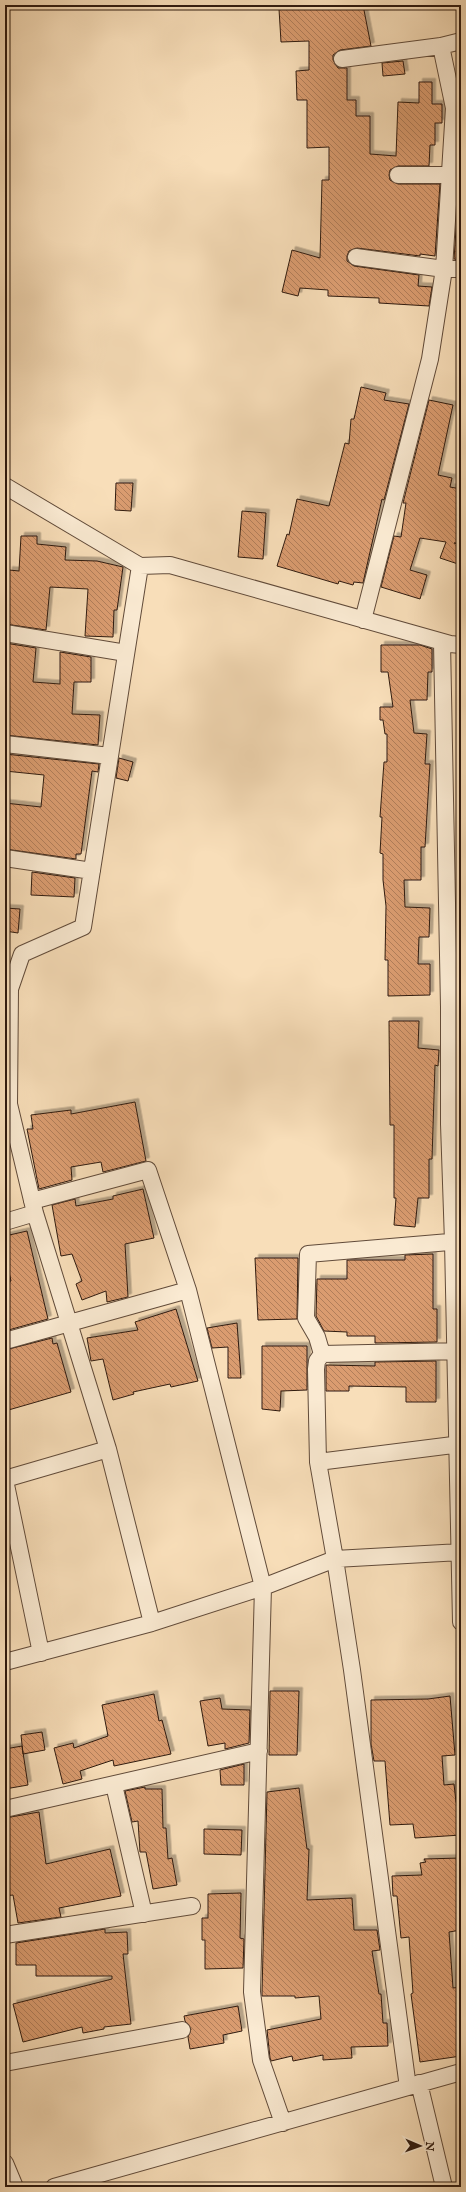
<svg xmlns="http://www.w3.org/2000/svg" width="466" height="2192" font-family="'IM FELL English',serif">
<defs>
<pattern id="building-back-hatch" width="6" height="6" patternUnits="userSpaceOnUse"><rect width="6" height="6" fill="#da9c70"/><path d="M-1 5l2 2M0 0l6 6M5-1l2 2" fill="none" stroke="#b17e5a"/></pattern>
<filter id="shadow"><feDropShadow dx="3.5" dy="-3.5" stdDeviation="0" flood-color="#0004"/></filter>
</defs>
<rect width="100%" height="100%" fill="#f8deb9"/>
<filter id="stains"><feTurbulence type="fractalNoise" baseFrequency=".005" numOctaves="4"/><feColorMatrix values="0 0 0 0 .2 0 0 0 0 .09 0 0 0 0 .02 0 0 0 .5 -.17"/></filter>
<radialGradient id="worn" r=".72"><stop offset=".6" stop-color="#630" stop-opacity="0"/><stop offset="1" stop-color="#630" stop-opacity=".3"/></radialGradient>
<path fill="url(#building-back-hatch)" stroke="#2f1a0f" filter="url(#shadow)" d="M288 5H363L371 46 340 50 333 55V60L338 68H347V100H356V116H370V154L396 156 398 102 419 103V82H432V104H442V123H435V145H430L429 166H398L390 170 389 175 390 180 398 184H440L435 256 420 254V256L357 248 349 251 347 256V261L354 266 419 275 418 286 432 287 429 306 379 303V298L328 296V290L300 288 298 296 282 292 292 250 320 258 322 180H329V147L307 148V100H297L296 71 309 70V41L281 42 279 9H288Z
M403 61 405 74 383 76 382 63Z
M459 185H461V260L454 259Z
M361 387 386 393 384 400 409 404 384 500 382 499 363 583 354 582 353 585 339 581 338 584 277 566 287 534 289 535 297 499 329 506 345 443 349 444 351 419H354Z
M429 400 453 405 438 475 452 478 450 487 461 489V529L457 543H454L461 545V565L440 558 446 542 420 538 410 570 427 575 420 599 381 587 394 536 401 537 406 503H403Z
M116 483H133L131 511 115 510Z
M242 511 266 513 263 559 238 557Z
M21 536H37V544L66 547 65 560 97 561 123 567 117 610H114L113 637 85 636 88 589 50 587 46 630 5 624V586H7L9 570 19 571Z
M5 643 36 648 33 682 60 684V652L91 657V682H74L72 714 100 715 98 745 5 735Z
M381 645H420L432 649V672H428L427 700H410L414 733 427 734 425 764H430L425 847H421V880H404L405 907 430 908 429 937H419L418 964H430V995L388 996V960H385L386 906 383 880V854L380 853 382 817H380L384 762H387V734H385L383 720H380V707H393L388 672H381Z
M5 754 99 764 98 772 92 771 81 854H76V859L5 849V803L41 807 44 775 5 771Z
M119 758 133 762 128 781 116 778Z
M32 872 75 878 74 897 31 895Z
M5 908 20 909 18 933 5 931Z
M389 1021H419L418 1048 439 1050 438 1066 435 1065 432 1159H429V1198H418L415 1227 394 1225 396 1198H394V1125H390Z
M135 1102 146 1161 103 1172 101 1162 71 1167 72 1180 39 1189 27 1129H33L31 1115 71 1110V1114Z
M143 1189 154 1238 125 1244 128 1297 107 1302 106 1291 82 1300 76 1284 82 1281 72 1254 61 1256 52 1205 75 1199 76 1206 113 1199V1196Z
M27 1231 48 1319 5 1331V1283L11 1281 5 1254V1236Z
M433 1254V1309H437V1342L375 1343V1336H347V1332L324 1331 316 1316 317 1279H347V1260H405V1255Z
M255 1258H298L297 1319 258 1320Z
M176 1309 198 1381 171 1387 170 1384 133 1392 134 1394 113 1400 103 1359 91 1361 87 1338 138 1330 135 1322Z
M237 1323 241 1378H228V1347L212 1348 207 1328Z
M52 1338 53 1344 57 1343 71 1392 5 1411V1350Z
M262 1346H307V1390L281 1391 280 1411 262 1409Z
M436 1361V1402H406V1387L349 1386V1391H326V1365L375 1366V1362Z
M270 1691H299L297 1755H269Z
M154 1694 159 1721 162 1720 171 1754 114 1766 113 1760 80 1771 82 1779 63 1784 54 1748 73 1743 74 1748 108 1736 102 1705Z
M450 1696 455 1755 442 1756 444 1785 454 1784 456 1802 461 1813V1835L415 1838 413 1824 390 1825 385 1761H374L371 1744V1700L428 1699Z
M220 1698 222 1709 250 1710 249 1743 225 1749V1743L208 1746 200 1701Z
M42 1732 45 1750 23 1754 21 1735Z
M22 1746 28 1785 5 1789V1749Z
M244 1764V1785H221L220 1770Z
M145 1787V1789H162L163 1828H166L168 1859 172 1858 177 1885 153 1889 146 1852H140L138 1821 132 1822 125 1791Z
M299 1788 307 1849H309L307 1900 352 1898 354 1930H377L380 1950 372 1951 379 1994H381L383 2023H387L388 2046 351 2047 352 2058 323 2060V2055L293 2061 292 2056 271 2061 270 2058 267 2030 321 2019 319 1996 295 1998V1996H262V1992L267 1792Z
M39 1812 46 1864 110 1849 121 1896 59 1908 61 1917 18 1923 13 1895 5 1896V1818Z
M204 1829 242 1830 241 1855 204 1854Z
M461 1858V1930L449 1932 453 1988 461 1987V2056L420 2062 411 1994 413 1993 409 1937 401 1938 397 1896H393L392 1876 422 1875 420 1863 426 1862 424 1859Z
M241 1893 240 1938 244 1939 243 1968 205 1969V1940H202V1918H208V1894Z
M105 1929V1933L127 1932 128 1954H123L131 2024 104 2027V2029L83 2033 82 2027 23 2042 13 2004 112 1979V1976H36V1965H16V1943Z
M238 2006 242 2031 223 2035 224 2043 190 2049 188 2037 191 2029 185 2021 184 2016Z"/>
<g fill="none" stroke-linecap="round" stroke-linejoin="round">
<g stroke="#614b3a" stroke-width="18">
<path id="minor" d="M342 59 441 46 461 41
M398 175H451
M356 257 444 269H461
M5 486 140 566 170 565 450 644 461 645
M363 620 430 359 444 269 454 108 441 46
M5 633 126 653
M442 642 449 1007V1124L453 1242 461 1622
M5 744 110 756
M5 858 92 871
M32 1201 148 1170 188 1290 263 1587 252 1992 261 2060 283 2123
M5 1222 35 1213
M5 1341 188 1290
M461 1351 322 1354 317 1361 316 1369 318 1462 335 1559 461 1552
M322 1354 317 1337 306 1318 308 1254 461 1241
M318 1462 461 1444
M5 1479 108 1449 35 1213 9 1104 10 989 22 954 83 927 140 566
M5 1480 41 1653
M152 1623 263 1587 335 1559 352 1670 407 2080
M5 1662 152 1623 108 1449
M114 1785 144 1914
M5 1809 259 1751
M5 1935 192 1906
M5 2063 182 2030
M419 2083 444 2187
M5 2163 15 2187
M54 2187 461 2072"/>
</g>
<use href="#minor" stroke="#faead2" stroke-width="16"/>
</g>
<rect width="466" height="2192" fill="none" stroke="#f8deb9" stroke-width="20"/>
<rect x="6" y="6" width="454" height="2180" fill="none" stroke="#2f1a0f" stroke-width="2"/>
<rect x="10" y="10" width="446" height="2172" fill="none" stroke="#2f1a0f"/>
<g transform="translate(420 2146) rotate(92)" stroke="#faead2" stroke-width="3" paint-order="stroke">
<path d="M0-3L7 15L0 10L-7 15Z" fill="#2f1a0f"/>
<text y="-6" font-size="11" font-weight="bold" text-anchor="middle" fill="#2f1a0f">N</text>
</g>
<rect width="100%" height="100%" filter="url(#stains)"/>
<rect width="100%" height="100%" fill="url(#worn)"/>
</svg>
